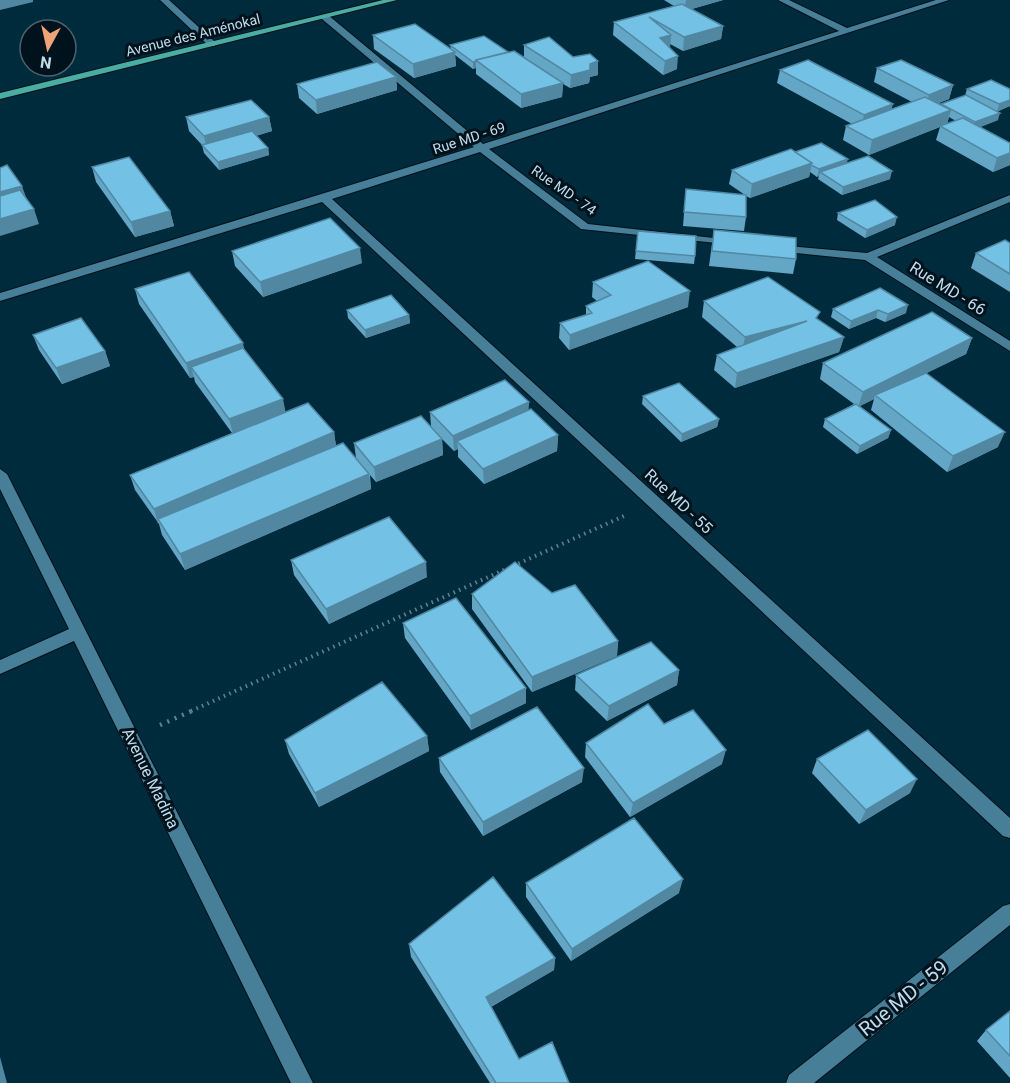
<svg xmlns="http://www.w3.org/2000/svg" width="1010" height="1083" font-family="Roboto,sans-serif">
<rect width="100%" height="100%" fill="#002b3d"/>
<g fill="none" stroke-linecap="round" stroke-linejoin="round">
<g stroke="#021119" stroke-width="2">
<path id="minor" d="M160 0H169L215 42V46H209Z
M778 0H789L847 28 936 0H949L489 149 588 224 732 240 738 243 736 245 581 229 480 152 332 199 1010 818V838L1003 836 322 202 0 301V293L474 147 322 19V15H328L483 144 839 31Z
M1010 195V202L877 257 1010 341V351L865 260 776 251 770 248 776 245 867 253Z
M0 469 7 474 313 1083H291L74 641 0 674V660L69 629 0 489Z
M1010 904V925L814 1083H786L789 1075 1003 906Z"/>
</g>
<g stroke="#021119" stroke-width="2">
<path id="major" d="M383 0H397L0 99V93Z"/>
</g>
<path stroke="#5f8393" stroke-width="4" stroke-dasharray="1.5 4.5" stroke-linecap="butt" d="M513 566 624 516
M191 711 506 569"/>
<path stroke="#5f8393" stroke-width="4.5" stroke-dasharray="2 6" stroke-linecap="butt" d="M160 725 194 710"/>
<use href="#minor" fill="#477e98" fill-rule="evenodd"/>
<use href="#major" fill="#4bada2" fill-rule="evenodd"/>
</g>
<path fill="#64a6c6" fill-rule="evenodd" d="M664 0H723L692 9 723 26 721 39 683 51 670 44V48L677 69 663 75 613 35 614 22 674 6Z
M373 35 451 49 450 45 508 52 524 57V45L573 57 598 61V75L590 77 589 83 570 88 563 84 562 97 521 108 476 74V68L473 69 455 55 456 66 414 78 374 49Z
M877 68 953 85 949 99 939 103 941 105 965 96 967 89H1010V106L997 111 998 120 980 127 1010 143V165L993 172 936 140 940 127 869 155 843 140 846 126 852 124 777 83 780 70 891 109 912 102 874 82ZM949 117 956 121 947 124Z
M396 77 397 90 317 114 299 98 297 84Z
M186 117H269L272 131 256 136 268 148 269 155 219 170 204 153 202 145 189 131Z
M795 152 847 163 890 179 842 195 818 179 819 176 817 177 810 172 809 177 750 198 746 196V217L744 231 683 226 686 189 745 195 729 184 732 170Z
M92 167 170 211 174 226 135 237 96 182Z
M838 213 895 225 865 238 837 220Z
M714 230 796 259 793 274 709 266Z
M638 231 695 256 694 264 635 259Z
M1010 243V292L971 268 976 253Z
M232 251 362 263 263 297 235 266Z
M593 282 688 307 569 350 559 338 560 323 586 315V306L597 301 592 297Z
M880 288 906 313 885 322 876 318 849 329 831 317 833 309Z
M135 289 245 350 285 412 334 432 336 446 356 458 354 443 431 426 430 412 529 402 528 410 558 435 557 451 484 484 458 457V449L454 451 442 439 443 455 376 482 370 475 371 489 185 570 162 535 159 524 135 490 130 475 232 433 195 382 194 377 190 378 139 304Z
M704 301 818 320 844 337 839 352 735 388 714 370 717 355 737 347 702 317Z
M347 310 409 315 410 323 366 338 348 318Z
M33 335 105 351 110 366 62 384 39 350Z
M972 338 966 354 926 373 998 447 947 472 871 410 874 399 860 406 891 430 888 438 857 454 823 427 825 419 854 404 820 379 823 363Z
M643 396 719 419 717 427 681 442 642 404Z
M291 560 427 577 329 624 294 575Z
M552 593 618 641 617 656 532 692 472 609V594Z
M403 623 526 688V703L471 730 405 638Z
M679 670 677 685 607 721 575 690 576 675Z
M664 724 722 764 630 817 585 757 586 743Z
M427 736 429 751 319 807 289 754 285 740Z
M439 758 582 782 483 836 440 772Z
M817 759 910 793 859 824 812 773Z
M526 883 679 893 571 961 526 897Z
M409 944 555 958 554 970 491 1007 519 1059 570 1083H490L411 957Z
M1010 1011V1078L977 1041 986 1030Z"/>
<path fill="#5187a1" d="M0 0H33V2L0 10Z
M686 0H723L684 11Z
M723 26 721 39 683 51 684 37Z
M671 35 670 49 660 38Z
M455 52 456 66 414 78 413 64Z
M678 56 677 69 663 75 665 61Z
M476 61V68L473 69V62Z
M598 61V75L590 77 589 83 570 88 571 75 590 64Z
M396 77 397 90 317 114 316 100Z
M563 83 562 97 521 108V94Z
M953 85 949 99 925 108 929 95Z
M1010 100V106L997 112 999 104Z
M893 104 889 118 861 129 864 115Z
M951 110 947 124 869 155 872 140Z
M1000 113 998 120 973 130 975 122Z
M269 117 272 131 207 150 204 136Z
M268 148 269 155 219 170 218 162Z
M1010 153V165L993 172 997 158Z
M848 159 846 166 820 172 819 176 817 177 819 169Z
M812 163 809 177 750 198 752 184Z
M892 171 890 179 842 195 843 187Z
M22 186 27 200 0 208V192Z
M34 209 39 224 0 236V219Z
M170 211 174 226 135 237 131 222Z
M897 217 895 225 865 238 867 230Z
M360 248 362 263 263 297 260 282Z
M690 291 688 307 569 350 570 335Z
M908 305 906 313 885 322 888 314Z
M878 310 876 318 849 329 851 321Z
M409 315 410 323 366 338 365 330Z
M807 321 742 352 745 337Z
M844 337 839 352 735 388 737 373Z
M972 338 966 354 878 397 875 395 874 399 858 407 863 392Z
M243 343 246 358 191 367 194 377 190 378 186 363Z
M105 351 110 366 62 384 56 368Z
M283 399 286 414 233 434 229 419Z
M529 402 528 417 457 441 458 449 454 451 453 436Z
M719 419 717 427 681 442 682 434Z
M891 430 888 438 857 454 860 446Z
M334 432 336 447 158 519V524L154 509Z
M1005 432 998 447 947 472 953 456Z
M558 435 557 451 484 484 483 469Z
M442 439 443 455 376 482 374 467Z
M369 474 371 489 185 570 180 554Z
M426 562 427 577 329 624 326 609Z
M618 641 617 656 532 692V677Z
M679 670 677 685 607 721 609 706Z
M526 688V703L471 730 470 716Z
M427 736 429 751 319 807 315 793Z
M726 750 722 764 630 817 633 803Z
M584 768 582 782 483 836V822Z
M917 779 910 793 859 824 866 810Z
M683 879 679 893 571 961 572 949Z
M555 958 554 970 486 1009V997Z
M0 1057 7 1083H0Z"/>
<path fill="#74c1e6" stroke="#5187a1" stroke-width="1.5" d="M682 4 723 26 684 37 649 17 671 35 660 38 678 56 665 61 614 22Z
M415 24 455 52 413 64 373 35Z
M484 36 508 52 476 60 477 61 473 62 450 45Z
M549 37 573 57 590 54 598 61 590 64V70L571 75 524 45Z
M514 51 563 83 521 94 476 60Z
M808 60 893 104 864 115 780 70Z
M901 60 953 85 929 95 877 68Z
M377 62 396 77 316 100 297 84Z
M991 80 1010 89V100L999 104 967 89Z
M966 95 1000 113 975 122 941 104Z
M925 97 951 110 872 140 846 126Z
M251 100 269 117 204 136 186 117Z
M963 118 1010 143V153L997 158 940 126Z
M252 131 268 148 218 162 202 145Z
M821 143 848 159 819 169 811 165 812 163 795 152Z
M791 149 812 163 752 184 732 170Z
M868 156 892 171 843 187 820 172Z
M129 157 170 211 131 222 92 167Z
M7 165 22 186 0 192V168Z
M686 189 746 195V217L684 212Z
M20 190 34 209 0 219V196Z
M875 200 897 217 867 230 838 213Z
M330 218 360 248 260 282 232 251Z
M714 230 796 238V259L712 251Z
M638 231 696 236 695 256 636 251Z
M1005 240 1010 243V274L976 253Z
M648 261 690 291 570 335 560 323 592 313 586 306 611 295 593 282Z
M189 272 243 343 186 363 135 289Z
M768 277 820 312 816 318 844 337 737 373 717 355 807 321 745 337 704 301Z
M880 288 908 305 888 314 878 310 851 321 833 309Z
M391 295 409 315 365 330 347 310Z
M932 312 972 338 863 392 823 363Z
M81 318 105 351 56 368 33 335Z
M243 348 283 399 229 419 191 367Z
M926 373 1005 432 953 456 875 395Z
M505 380 529 402 453 436 430 412Z
M679 383 719 419 682 434 643 396Z
M308 403 334 432 154 509 130 475Z
M856 404 891 430 860 446 825 419Z
M531 409 558 435 483 469 457 441Z
M421 416 442 439 374 467 354 443Z
M343 443 369 474 180 554 158 519Z
M389 517 426 562 326 609 291 560Z
M515 562 552 593 575 585 618 641 532 677 472 594Z
M456 598 526 688 470 716 403 623Z
M651 642 679 670 609 706 576 675Z
M382 682 427 736 315 793 285 740Z
M648 704 664 724 693 710 726 750 633 803 586 743Z
M537 707 584 768 483 822 439 758Z
M868 730 917 779 866 810 817 759Z
M634 818 683 879 572 949 526 883Z
M493 877 555 958 486 997 519 1059 552 1042 569 1083H496L409 944Z
M1010 1011V1056L986 1030Z"/>
<g text-anchor="middle" stroke-width="6" stroke-linejoin="round" paint-order="stroke">
<g font-size="14" fill="#c0dcea" stroke="#00121c">
<text transform="translate(193 35) rotate(-14)" y="5">Avenue des Aménokal</text>
<text transform="translate(469 138) rotate(-18)" y="5">Rue MD - 69</text>
<text transform="translate(564 190) rotate(35)" y="5">Rue MD - 74</text>
</g>
<g font-size="16" fill="#c0dcea" stroke="#00121c">
<text transform="translate(948 288) rotate(32)" y="6">Rue MD - 66</text>
<text transform="translate(679 501) rotate(43)" y="6">Rue MD - 55</text>
<text transform="translate(151 778) rotate(64)" y="6">Avenue Madina</text>
</g>
<g font-size="20" fill="#c0dcea" stroke="#00121c">
<text transform="translate(903 998) rotate(-39)" y="7">Rue MD - 59</text>
</g>
</g>
<g transform="translate(48 48) rotate(188)"><circle r="28" fill="#00121c" stroke="#4d636e" stroke-width="1.5"/>
<path d="M0-4.5L10 22L0 15L-10 22Z" fill="#efa377"/>
<text y="-9" font-size="16" font-weight="bold" text-anchor="middle" fill="#c0dcea">N</text>
</g>
</svg>
